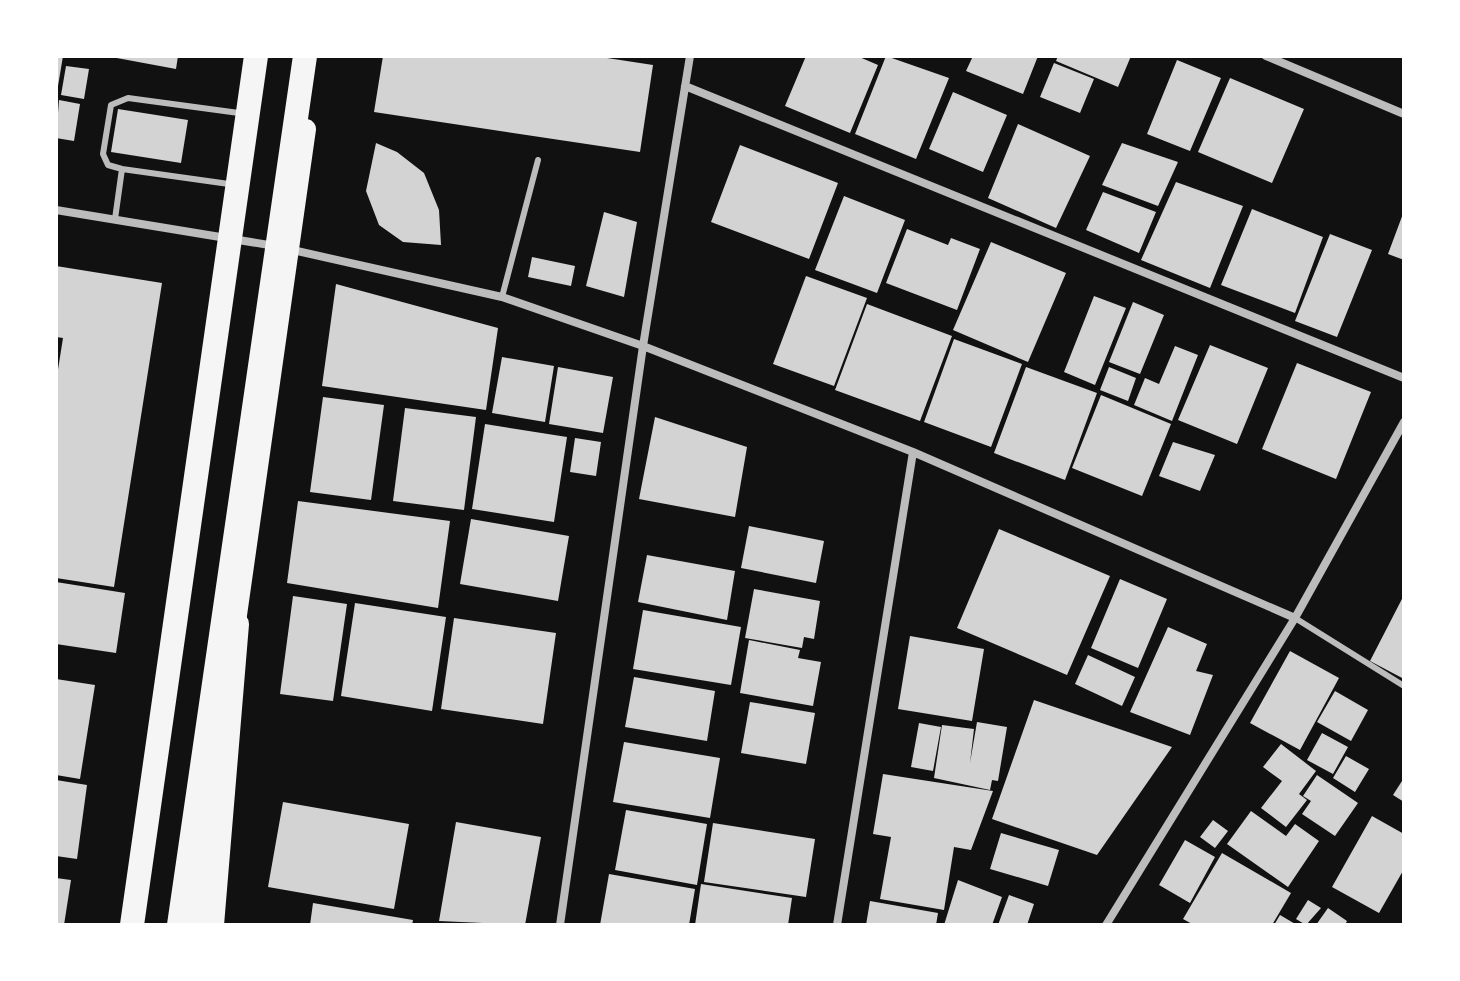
<svg xmlns="http://www.w3.org/2000/svg" width="1460" height="981" font-family="Rubik,sans-serif">
<rect width="100%" height="100%" fill="#111"/>
<path fill="#d3d3d3" d="M56 56H63L58 86H56Z
M106 56H178L176 69Z
M383 56H594L653 65 640 152 374 112Z
M806 56H857L878 65 850 133 785 106Z
M886 56 949 78 916 159 855 134Z
M973 56H1038L1023 94 966 71Z
M1058 56H1131L1118 87 1056 61Z
M1177 60 1221 78 1190 151 1147 134Z
M1054 63 1094 79 1080 113 1040 97Z
M66 66 89 69 84 99 61 95Z
M1230 78 1304 109 1272 183 1198 152Z
M953 92 1007 115 983 172 929 149Z
M59 100 80 104 74 141 56 138Z
M118 109 188 120 181 163 111 152Z
M1018 124 1090 156 1056 228 988 198Z
M376 143 397 152 424 173 439 210 441 245 403 242 379 225 366 191Z
M1122 143 1178 162 1158 206 1102 185Z
M740 145 838 183 809 259 711 222Z
M1176 182 1243 206 1210 288 1141 260Z
M1103 192 1156 212 1139 253 1086 230Z
M844 196 905 220 877 293 815 270Z
M1252 209 1323 237 1295 313 1221 285Z
M1404 211V260L1388 254Z
M604 212 637 222 624 297 586 286Z
M907 229 948 245 951 238 980 249 957 310 886 283Z
M1330 234 1372 250 1337 337 1295 321Z
M991 242 1066 273 1028 362 953 330Z
M532 257 575 266 571 286 528 277Z
M56 266 162 283 114 587 56 578V382L63 338 56 337Z
M806 276 867 298 834 386 773 364Z
M336 284 498 328 486 410 322 386Z
M1094 296 1126 308 1095 385 1064 372Z
M1133 302 1164 315 1140 374 1109 362Z
M867 304 952 336 920 421 835 390Z
M954 339 1022 364 991 447 924 422Z
M1210 345 1268 368 1237 444 1178 420Z
M1175 346 1198 355 1172 421 1134 405 1145 378 1159 384Z
M502 357 554 366 545 422 492 413Z
M1297 363 1371 392 1336 479 1262 449Z
M558 367 613 377 603 433 549 424Z
M1026 367 1097 393 1065 480 994 453Z
M1109 367 1136 378 1128 401 1100 390Z
M1101 395 1171 424 1142 496 1072 468Z
M323 397 384 405 371 500 310 492Z
M405 408 476 417 464 510 393 501Z
M655 417 747 447 735 517 639 499Z
M485 424 567 437 554 522 472 509Z
M575 438 601 442 596 476 570 472Z
M1173 442 1215 455 1200 491 1159 476Z
M298 501 450 521 438 608 287 583Z
M471 519 569 536 558 601 460 584Z
M749 526 824 541 816 583 741 568Z
M999 529 1110 576 1067 675 957 628Z
M647 555 735 571 727 620 638 602Z
M1120 579 1167 599 1138 668 1091 648Z
M56 582 125 593 116 653 56 644Z
M754 589 820 601 814 639 804 637 802 648 745 638Z
M1404 595V679L1370 661Z
M293 596 347 604 333 701 280 694Z
M355 603 446 617 432 711 341 696Z
M643 610 741 627 731 685 633 669Z
M454 618 556 633 543 724 441 709Z
M1168 627 1207 644 1196 671 1213 675 1190 735 1130 712Z
M910 636 984 649 972 721 898 709Z
M749 640 800 650 798 658 821 662 813 706 740 693Z
M1290 651 1339 678 1300 750 1250 723Z
M1088 655 1135 677 1122 706 1075 684Z
M634 677 715 691 707 741 625 727Z
M56 679 95 685 80 779 56 775Z
M1335 691 1368 710 1351 741 1317 722Z
M1034 700 1172 747 1097 855 992 819Z
M750 702 815 713 806 764 741 753Z
M977 722 1007 727 998 781 992 780 990 790 934 778 942 725 974 729 970 763Z
M919 723 941 727 933 771 911 767Z
M1322 733 1348 747 1333 774 1307 760Z
M624 742 720 758 710 818 613 802Z
M1281 744 1316 771 1299 794 1307 800 1286 827 1261 808 1282 781 1263 767Z
M1346 756 1369 769 1355 792 1333 778Z
M883 774 993 791 971 850 954 847 944 910 880 899 891 837 873 834Z
M1317 775 1358 803 1335 836 1302 814 1311 801 1303 796Z
M56 780 87 785 77 859 56 856Z
M1402 781 1404 782V802L1393 795Z
M283 802 409 824 394 909 268 887Z
M626 810 707 824 697 885 615 870Z
M1251 811 1286 836 1295 824 1319 841 1288 887 1227 844Z
M1372 816 1404 834V869L1379 913 1332 887Z
M1213 820 1228 831 1215 848 1200 837Z
M456 822 541 837 525 925 439 921Z
M713 823 815 839 806 897 704 882Z
M1001 833 1059 850 1048 886 990 869Z
M1185 840 1215 857 1190 903 1159 885Z
M1222 853 1291 893 1272 925H1194L1183 919Z
M609 874 695 889 689 925H600Z
M56 878 71 880 64 925H56Z
M958 880 1002 897 992 925H944Z
M701 884 792 898 788 925H695Z
M1009 895 1034 904 1027 925H998Z
M1308 900 1321 908 1306 925 1296 919Z
M870 901 938 913 936 925H866Z
M313 903 413 920 412 925H310Z
M1328 908 1347 921 1345 925H1316Z
M1280 915 1297 925H1274Z"/>
<g fill="none" stroke-linecap="round" stroke-linejoin="round">
<path stroke="#bcbcbc" stroke-width="6" d="M229 184 122 169 108 165 103 154 111 105 128 98 239 113
M115 219 122 169
M502 297 538 160
M1295 618 1404 686"/>
<path stroke="#bcbcbc" stroke-width="8" d="M1266 56 1404 114
M685 86 1404 378
M56 210 275 246
M288 249 502 297 643 346 913 452 1295 618
M560 925 643 346 690 56
M837 925 913 452
M1106 925 1295 618 1404 422"/>
<path stroke="#f5f5f5" stroke-width="20" d="M234 636 306 129
M192 925 214 775"/>
<path stroke="#f5f5f5" stroke-width="24" d="M132 925 256 56
M179 925 305 56
M212 925 237 624"/>
</g>
<rect width="1460" height="981" fill="none" stroke="#ffffff" stroke-width="116"/>
</svg>
